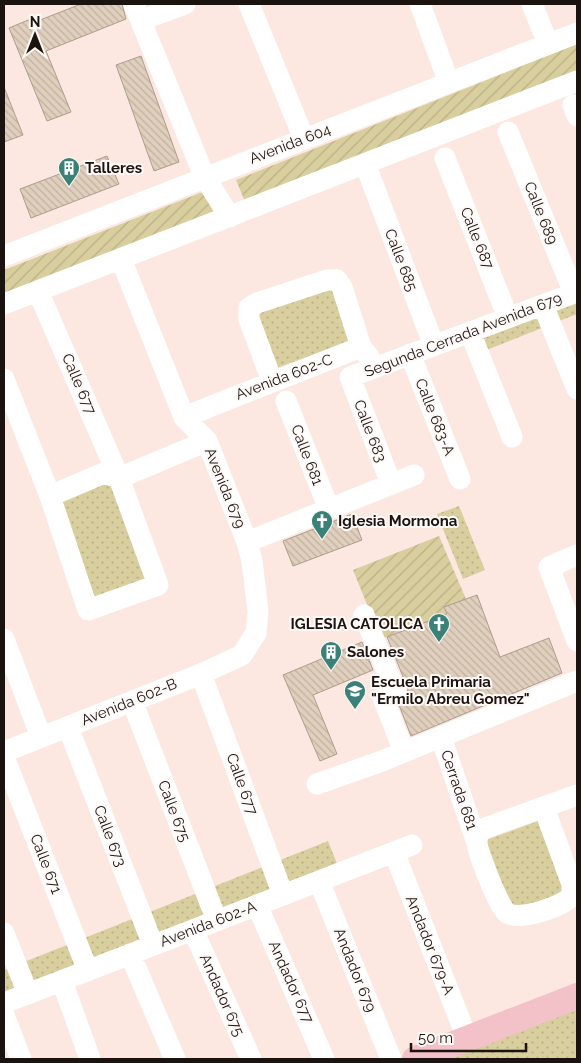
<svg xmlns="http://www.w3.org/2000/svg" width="581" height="1063" font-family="Raleway,sans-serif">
<defs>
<pattern id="park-dots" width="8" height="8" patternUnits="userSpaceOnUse" patternTransform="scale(1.25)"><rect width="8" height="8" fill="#d9ce9e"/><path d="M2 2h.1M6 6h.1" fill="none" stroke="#bab087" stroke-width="1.8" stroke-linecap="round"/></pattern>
<pattern id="garden-furrows" width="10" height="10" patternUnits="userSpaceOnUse" patternTransform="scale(1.25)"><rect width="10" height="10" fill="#d9ce9e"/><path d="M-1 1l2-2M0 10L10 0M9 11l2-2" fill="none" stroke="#bab087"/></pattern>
<pattern id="building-back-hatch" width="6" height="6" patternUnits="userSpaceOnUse" patternTransform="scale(1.25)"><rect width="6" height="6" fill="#e0cfbd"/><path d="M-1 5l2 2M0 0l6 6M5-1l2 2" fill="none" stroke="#c0b1a1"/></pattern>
</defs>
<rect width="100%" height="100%" fill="#fce8e1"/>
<path fill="url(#park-dots)" d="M577 283V314L484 351 473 324Z
M331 286 351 341 274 369 254 314Z
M111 481 147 581 91 600 54 501Z
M459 506 485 570 463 579 437 514Z
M538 821 564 892 512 911 486 840Z
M328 841 339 869 4 1002V970Z
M577 1007V1059H445Z"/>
<path fill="url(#garden-furrows)" d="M577 44V73L246 204 236 180Z
M205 191 214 214 4 296V270Z
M439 536 466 599 444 608 447 614 381 639 353 570Z"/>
<path fill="url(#building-back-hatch)" stroke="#ae9d8d" d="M81 4H122L126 19 46 51 71 112 47 121 9 28 33 18 35 22Z
M141 56 179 162 154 171 116 65Z
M4 87 23 135 4 142Z
M107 156 119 184 31 218 20 189Z
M352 514 362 540 293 566 283 541Z
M477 595 500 657 549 638 562 673 411 736 399 705 406 700 408 689 387 637 447 614 444 607Z
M362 642 373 670 313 695 337 754 320 761 283 675Z"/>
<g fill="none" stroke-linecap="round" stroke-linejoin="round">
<path stroke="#fff" stroke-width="21" d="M134 4 205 178 230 217
M249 4 304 139
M420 4 449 83
M532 4 548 44
M142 20 185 4
M573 105 577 116
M508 132 574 293
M445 158 508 318
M369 174 434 346
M4 256 577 33
M4 304 577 81
M543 305 577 389
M470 332 512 437
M410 354 460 479
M4 379 50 496 88 610 158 585 119 478 38 291
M272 381 249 319V308L257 303 327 280H337L342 287 361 347
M286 401 329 509
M184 417 361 347 369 357
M119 478 207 441
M391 484 350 377 577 292
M50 496 104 473 119 478
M247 542 414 475
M577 555 549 567 577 641
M364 615 396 693 383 698 404 752
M4 639 41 737
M201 674 283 895
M132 701 217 921
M68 727 153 945
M441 737 477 843
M4 752 201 674 242 655 256 633 258 611 252 561 247 542 207 441 184 417 121 259
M4 757 88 971
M317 784 382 761 577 681
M544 808 572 884V896C561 907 521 921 507 913 499 907 477 852 477 842 477 838 479 834 480 830L577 795
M394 852 467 1038
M319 881 391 1059
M257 905 324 1059
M193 930 251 1059
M4 933 28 994
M130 954 175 1059
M62 981 90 1059
M4 1003 412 845
M4 1015 21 1059"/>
<path stroke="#f3c1c8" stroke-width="26" d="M415 1059 577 996"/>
</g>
<defs>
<g id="building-pin" transform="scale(1.125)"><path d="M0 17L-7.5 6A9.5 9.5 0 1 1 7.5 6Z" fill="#3c8177" stroke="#fef9f7"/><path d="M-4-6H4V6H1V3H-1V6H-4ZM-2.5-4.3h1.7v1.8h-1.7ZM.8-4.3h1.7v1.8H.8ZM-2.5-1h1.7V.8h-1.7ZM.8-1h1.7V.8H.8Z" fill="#fff"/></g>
<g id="church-pin" transform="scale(1.125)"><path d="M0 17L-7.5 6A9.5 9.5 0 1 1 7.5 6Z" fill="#3c8177" stroke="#fef9f7"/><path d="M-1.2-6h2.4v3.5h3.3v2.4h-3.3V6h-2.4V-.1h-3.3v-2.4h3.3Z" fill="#fff"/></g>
<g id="school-pin" transform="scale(1.125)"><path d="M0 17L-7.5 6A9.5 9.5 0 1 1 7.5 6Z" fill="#3c8177" stroke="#fef9f7"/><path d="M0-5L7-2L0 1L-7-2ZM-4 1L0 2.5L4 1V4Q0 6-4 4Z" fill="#fff"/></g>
</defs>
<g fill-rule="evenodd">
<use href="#building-pin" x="69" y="168"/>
<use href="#church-pin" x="322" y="521"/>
<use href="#church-pin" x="439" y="624"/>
<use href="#building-pin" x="331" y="652"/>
<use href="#school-pin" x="355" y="691"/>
</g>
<g text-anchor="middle" stroke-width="4" stroke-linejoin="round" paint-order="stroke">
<g font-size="15" fill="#1b1310" stroke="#fef9f7">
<text transform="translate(290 144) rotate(-21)" y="5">Avenida 604</text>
<text transform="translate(541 213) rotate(68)" y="5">Calle 689</text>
<text transform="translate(477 238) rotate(68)" y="5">Calle 687</text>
<text transform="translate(401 260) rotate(69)" y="5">Calle 685</text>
<text transform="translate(463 335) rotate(-21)" y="5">Segunda Cerrada Avenida 679</text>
<text transform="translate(284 377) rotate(-21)" y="5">Avenida 602-C</text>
<text transform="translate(79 384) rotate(67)" y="5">Calle 677</text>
<text transform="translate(435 417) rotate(68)" y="5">Calle 683-A</text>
<text transform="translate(370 431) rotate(69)" y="5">Calle 683</text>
<text transform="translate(307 455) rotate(69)" y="5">Calle 681</text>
<text transform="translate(225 488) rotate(68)" y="5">Avenida 679</text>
<text transform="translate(129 702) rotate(-22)" y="5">Avenida 602-B</text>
<text transform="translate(242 784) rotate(70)" y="5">Calle 677</text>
<text transform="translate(459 790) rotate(71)" y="5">Cerrada 681</text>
<text transform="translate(174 811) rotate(69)" y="5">Calle 675</text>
<text transform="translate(110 836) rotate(69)" y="5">Calle 673</text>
<text transform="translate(46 864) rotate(69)" y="5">Calle 671</text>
<text transform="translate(208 924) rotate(-21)" y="5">Avenida 602-A</text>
<text transform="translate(430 945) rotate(68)" y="5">Andador 679-A</text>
<text transform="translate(355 970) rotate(68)" y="5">Andador 679</text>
<text transform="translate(291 982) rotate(66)" y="5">Andador 677</text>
<text transform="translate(222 995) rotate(66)" y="5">Andador 675</text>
</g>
<g font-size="15" font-weight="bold" fill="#1b1310" stroke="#fef9f7" text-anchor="start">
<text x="85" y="173">Talleres</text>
<text x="338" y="526">Iglesia Mormona</text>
<text x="423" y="629" text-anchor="end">IGLESIA CATOLICA</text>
<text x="347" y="657">Salones</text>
<text x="371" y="687">Escuela Primaria<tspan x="371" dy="17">"Ermilo Abreu Gomez"</tspan></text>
</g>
</g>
<rect width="581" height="1063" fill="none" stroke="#1b1310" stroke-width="10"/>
<g transform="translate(35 35)" stroke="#fef9f7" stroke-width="4" paint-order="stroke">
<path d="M0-4L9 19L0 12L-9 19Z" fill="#1b1310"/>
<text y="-8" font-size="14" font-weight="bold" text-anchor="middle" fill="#1b1310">N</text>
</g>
<path d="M411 1043v8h115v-8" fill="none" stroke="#1b1310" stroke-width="2.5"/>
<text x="418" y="1043" font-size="15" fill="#1b1310" stroke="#fef9f7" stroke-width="4" paint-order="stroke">50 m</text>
</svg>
